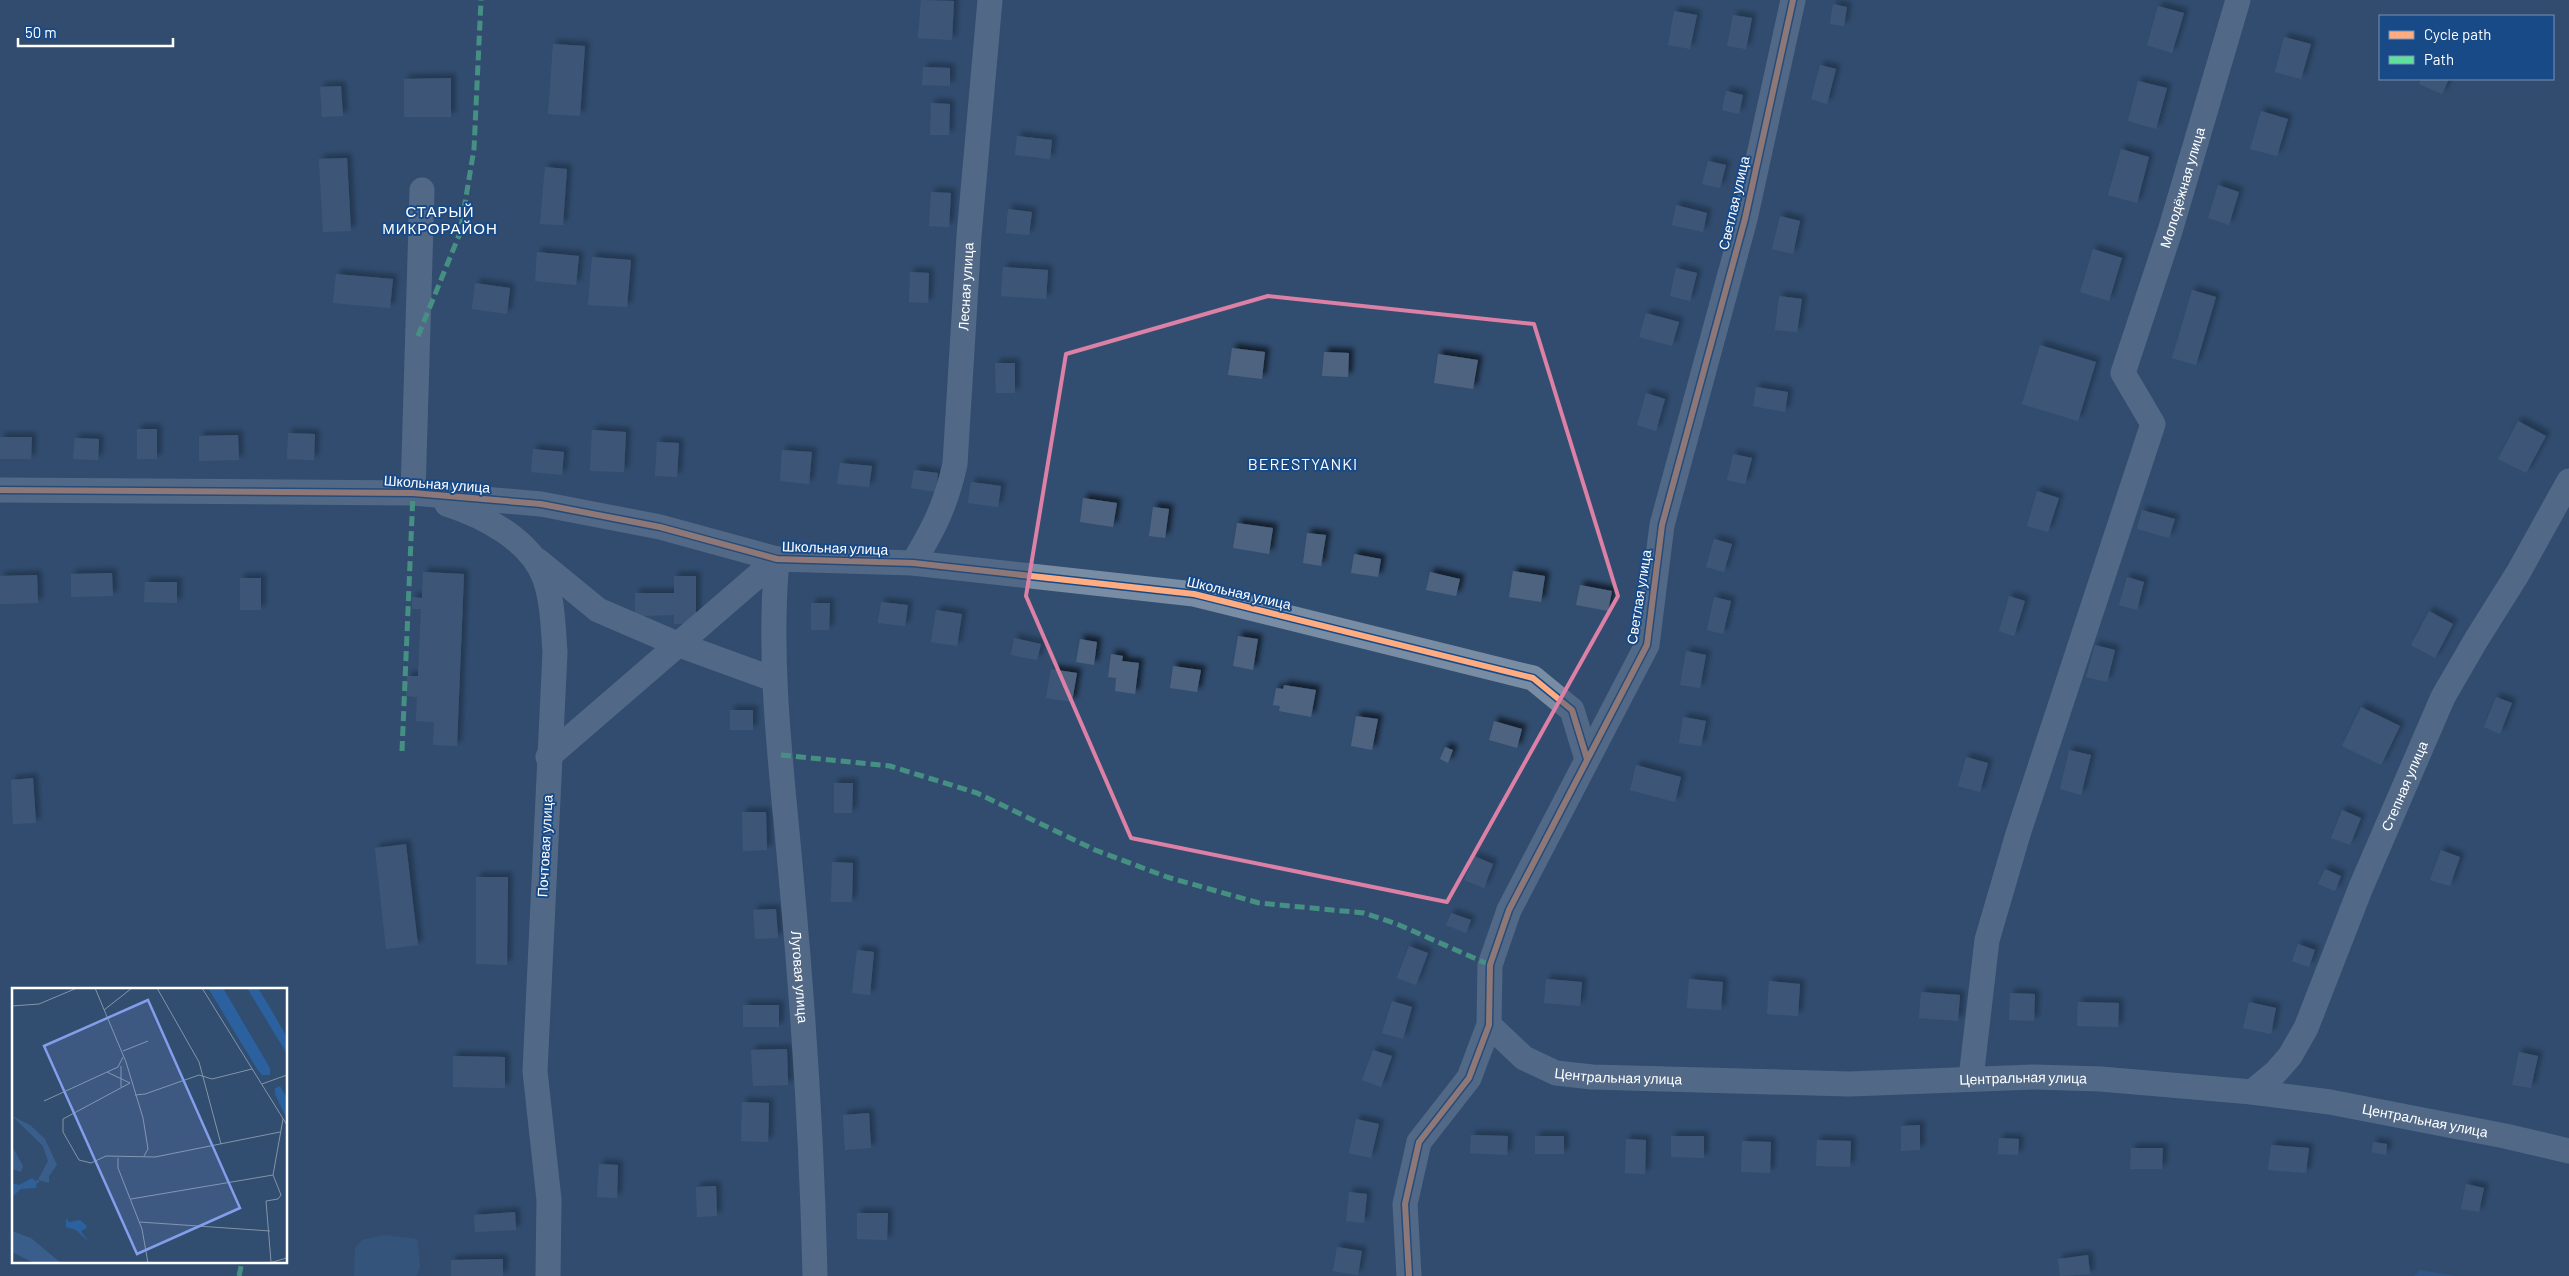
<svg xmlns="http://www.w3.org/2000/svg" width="2569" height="1276" font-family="Barlow,sans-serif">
<defs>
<filter id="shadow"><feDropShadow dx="4.5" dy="-4.5" stdDeviation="2.5" flood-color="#0009"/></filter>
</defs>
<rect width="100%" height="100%" fill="#314d6f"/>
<path fill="#2b619f" d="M2420 1270 2455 1276H2414Z"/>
<path fill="#3a5e8b" d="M383 1235 417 1239 420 1267 416 1276H354L355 1248 362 1240Z"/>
<path fill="#4e6480" filter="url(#shadow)" d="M921 0 954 1 952 40 918 38Z
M1833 4 1847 7 1844 26 1830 24Z
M2158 6 2184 13 2172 53 2147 45Z
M1674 11 1697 15 1690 49 1668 45Z
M1733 15 1752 18 1746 49 1727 46Z
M2284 37 2311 44 2301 79 2275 72Z
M553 44 585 46 580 116 548 114Z
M1820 65 1836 69 1827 104 1811 99Z
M923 67 950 68V86L922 85Z
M451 78V117H404V79Z
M2421 79H2449L2442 94 2419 84Z
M2138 81 2167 88 2156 129 2128 121Z
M341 86 343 116 322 117 320 87Z
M1726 91 1743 95 1739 114 1722 110Z
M931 103 950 104 949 135H930Z
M2261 111 2288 119 2277 156 2250 149Z
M1017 136 1052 140 1050 159 1015 155Z
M2121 149 2149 157 2137 203 2108 195Z
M347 158 351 231 323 232 319 159Z
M1708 161 1726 165 1720 188 1702 184Z
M545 167 567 169 563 225 540 224Z
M2218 185 2239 192 2229 225 2208 218Z
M931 192 951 193 949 227 929 226Z
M1676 205 1707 213 1703 232 1672 225Z
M1008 209 1032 212 1029 235 1006 233Z
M1780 216 1800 221 1793 254 1772 249Z
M2093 249 2122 258 2109 301 2080 292Z
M537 252 579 256 576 285 535 281Z
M592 257 631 260 627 307 588 305Z
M1003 267 1048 270 1046 299 1001 296Z
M1676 268 1697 273 1690 301 1670 296Z
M910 272 929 273 928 303 909 302Z
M336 274 393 279 390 308 333 303Z
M475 283 510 288 507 314 472 309Z
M2192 290 2216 297 2196 365 2172 358Z
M1779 296 1802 299 1797 332 1775 330Z
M1646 313 1679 322 1672 346 1639 337Z
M2040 345 2096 362 2078 421 2022 404Z
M1232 348 1265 352 1262 379 1228 375Z
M1324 352 1349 353 1348 377 1322 376Z
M1438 354 1478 360 1473 389 1434 383Z
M995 363H1015V393H996Z
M1756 387 1788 392 1785 412 1753 406Z
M1646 393 1665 399 1656 431 1637 425Z
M2518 421 2546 436 2526 473 2498 459Z
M137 429H157V459H137Z
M592 430 626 432 624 472 590 471Z
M288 433 315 434 314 460 287 459Z
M238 435 239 460 199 461V436Z
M0 437H32L31 459H0Z
M75 438 99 439 98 460 73 459Z
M657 442 679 443 677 477 655 476Z
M533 449 564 452 562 475 531 472Z
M782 450 812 452 809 484 780 481Z
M1733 454 1752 458 1745 484 1727 480Z
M840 463 872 466 869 487 837 484Z
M914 470 938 473 936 492 911 488Z
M971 482 1001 486 998 507 968 503Z
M2037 491 2059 498 2048 532 2027 526Z
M1083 498 1117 503 1113 527 1080 522Z
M1153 507 1169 509 1165 538 1149 536Z
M2142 510 2175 519 2169 538 2137 529Z
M1237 523 1273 528 1269 554 1233 548Z
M1307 533 1326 535 1321 566 1303 563Z
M1714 539 1732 544 1724 572 1706 567Z
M1354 554 1381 559 1378 577 1351 573Z
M1513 571 1545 576 1541 602 1509 597Z
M423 572 464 574 457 746 433 745 434 722 416 721 417 697 406 696 407 676H418L421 609H412V597L422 598Z
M1430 572 1460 579 1456 596 1426 590Z
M112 573 113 596 71 597V574Z
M37 575 38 603 0 604V576Z
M674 576H696V623L674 624V615L635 616V593H674Z
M2127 577 2144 582 2137 610 2119 605Z
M240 578H261V610H240Z
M145 582H177V603L144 602Z
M1580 585 1612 591 1608 611 1576 605Z
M2009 596 2025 601 2014 636 1999 631Z
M1714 597 1731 601 1723 634 1707 630Z
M881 602 908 605 905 626 878 623Z
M811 603H830L829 630H811Z
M936 610 962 614 957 646 931 642Z
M2429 611 2453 624 2435 658 2411 645Z
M1238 636 1258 639 1253 670 1233 666Z
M1014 638 1041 644 1037 660 1011 655Z
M1080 639 1097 642 1094 665 1076 662Z
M2095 645 2115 650 2107 682 2086 677Z
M1686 651 1706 655 1700 688 1680 685Z
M1111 654 1123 656 1122 661 1139 663 1135 694 1115 691 1116 678 1108 677Z
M1173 666 1201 670 1197 692 1170 688Z
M1051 669 1077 673 1072 702 1046 698Z
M1284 685 1316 690 1311 717 1279 711 1280 706 1273 705 1276 688 1283 689Z
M2496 697 2512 703 2500 734 2484 727Z
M2361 707 2400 726 2381 765 2342 746Z
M730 710H753V730H730Z
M1356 716 1378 719 1372 750 1351 746Z
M1683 717 1706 721 1701 746 1679 743Z
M1494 721 1522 729 1517 748 1489 740Z
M1445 747 1453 750 1448 763 1440 759Z
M2069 750 2091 755 2081 795 2060 789Z
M1966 757 1988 763 1980 792 1958 786Z
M1636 765 1681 777 1675 802 1630 790Z
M33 778 36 823 13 824 11 780Z
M834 783H853L852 813H834Z
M2342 810 2361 818 2350 845 2331 838Z
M742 812H766L767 850 743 851Z
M406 844 418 945 386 949 375 848Z
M2441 850 2460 857 2450 886 2430 880Z
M1474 856 1493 864 1484 888 1464 880Z
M832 862 853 863 852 902H831Z
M2325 869 2341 876 2335 891 2318 884Z
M476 877H508L507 965 476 964Z
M776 909 778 938 755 939 753 910Z
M1451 913 1471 920 1466 933 1446 925Z
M2298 944 2315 950 2309 967 2292 961Z
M1409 946 1428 953 1416 985 1397 978Z
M857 950 874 952 870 995 852 993Z
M1546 979 1582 982 1580 1006 1544 1003Z
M1689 979 1723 982 1721 1010 1687 1008Z
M1769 981 1800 984 1798 1016 1767 1014Z
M1921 992 1960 995 1958 1021 1919 1018Z
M2010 993 2035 994 2034 1021 2009 1020Z
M1392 1001 1412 1007 1403 1039 1382 1033Z
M2078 1002 2119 1003 2118 1027 2077 1026Z
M2249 1002 2276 1008 2271 1034 2243 1028Z
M743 1005H779V1027H743Z
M787 1049 788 1085 753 1086 751 1050Z
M1373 1050 1392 1056 1381 1087 1362 1080Z
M2519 1052 2538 1056 2531 1088 2512 1085Z
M453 1056 505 1057V1088L453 1087Z
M742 1102 769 1103 768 1142 741 1141Z
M869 1113 871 1148 845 1150 843 1115Z
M1356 1119 1379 1124 1371 1158 1349 1153Z
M1920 1125V1150L1901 1151V1126Z
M1471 1135 1508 1136 1507 1155 1470 1153Z
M1535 1136H1564V1154H1535Z
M1671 1136H1704V1158L1671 1157Z
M1999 1138 2019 1139 2018 1155 1998 1154Z
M1626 1139 1646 1140 1645 1174 1625 1173Z
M1817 1140 1851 1141 1850 1167 1816 1166Z
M1742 1141 1771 1142 1770 1173 1741 1172Z
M2373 1142 2387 1144 2386 1155 2372 1152Z
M2271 1145 2309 1148 2306 1173 2268 1170Z
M2131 1148H2163L2162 1169H2130Z
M599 1164 618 1165 617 1198 597 1197Z
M2466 1184 2484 1188 2479 1212 2461 1209Z
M716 1186 717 1216 697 1217 696 1187Z
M1349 1192 1367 1194 1364 1223 1346 1221Z
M515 1212 516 1230 475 1232 474 1215Z
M857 1213H888L887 1240 857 1239Z
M1337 1247 1362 1251 1358 1275 1333 1271Z
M2088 1255 2090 1274 2060 1276 2058 1259Z
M503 1259V1276H451V1260Z"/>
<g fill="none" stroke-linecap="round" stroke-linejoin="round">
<g stroke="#788da4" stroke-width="25">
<path d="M0 490 413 493 541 504 660 527 777 559 913 563 1194 594 1533 678 1572 710 1587 759"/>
<path d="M413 493 422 190"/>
<path d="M447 504C484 516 531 540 545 579 553 603 553 627 555 652L535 1071 549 1200 548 1276"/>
<path id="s1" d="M777 559C767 669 783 778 792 887 804 1017 812 1146 815 1276"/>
<path d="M537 560 598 610 677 644 773 679"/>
<path id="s2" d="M913 563C934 528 946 505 955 464L969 236 990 0"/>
<path d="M548 757 777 559"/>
<path id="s3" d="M1489 1025 1524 1058 1556 1073 1592 1077 1849 1084 2034 1077 2101 1079 2252 1092 2330 1102 2505 1136 2569 1151"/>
<path id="s4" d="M1971 1078 1987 940 2018 834 2153 424 2123 373 2170 231 2238 0"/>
<path id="s5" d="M2252 1092 2275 1073 2290 1056 2306 1028 2361 887 2443 697 2476 640 2518 573 2569 481"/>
<path d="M1409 1276 1405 1204 1419 1142 1469 1078 1489 1025 1490 965 1509 910 1647 645 1662 525 1745 219 1793 0"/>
</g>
<path stroke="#60e19b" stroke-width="5" stroke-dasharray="10 5" stroke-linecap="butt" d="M418 336 460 233 474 149 481 0
M402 751 413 493
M781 755 890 766 977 793 1095 850 1167 877 1259 903 1364 913 1397 924 1490 965
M239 1276 242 1262"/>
<g stroke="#184a88" stroke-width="9">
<path id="cycleway" d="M0 490 413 493 541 504 660 527 777 559 913 563 1194 594 1533 678 1572 710 1587 759
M1409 1276 1405 1204 1419 1142 1469 1078 1489 1025 1490 965 1509 910 1647 645 1662 525 1745 219 1793 0"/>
</g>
<use href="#cycleway" stroke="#ffac80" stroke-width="6"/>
</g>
<path d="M0 0H2569V1276H0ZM1268 296 1534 324 1618 596 1447 902 1131 838 1026 596 1066 354Z" fill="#314d6f" fill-opacity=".55" fill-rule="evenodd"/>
<path fill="none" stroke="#dd80a5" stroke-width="4" stroke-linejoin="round" d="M1268 296 1534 324 1618 596 1447 902 1131 838 1026 596 1066 354Z"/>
<g text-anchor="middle" stroke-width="4" stroke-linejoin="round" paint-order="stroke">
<g font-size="14" fill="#fff" stroke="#184a88">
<text dy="5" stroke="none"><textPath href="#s4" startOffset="935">Молодёжная улица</textPath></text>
<text transform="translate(1734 203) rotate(-77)" y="5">Светлая улица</text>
<text dy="5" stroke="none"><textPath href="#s2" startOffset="286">Лесная улица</textPath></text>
<text transform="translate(437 484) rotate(4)" y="5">Школьная улица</text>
<text transform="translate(835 548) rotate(2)" y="5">Школьная улица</text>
<text transform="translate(1239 593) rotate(13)" y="5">Школьная улица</text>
<text transform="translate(1639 597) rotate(-81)" y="5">Светлая улица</text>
<text dy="5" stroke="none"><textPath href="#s5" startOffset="346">Степная улица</textPath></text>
<text transform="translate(545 846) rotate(-87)" y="5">Почтовая улица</text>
<text dy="5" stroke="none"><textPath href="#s1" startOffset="419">Луговая улица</textPath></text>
<text dy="5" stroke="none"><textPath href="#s3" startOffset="146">Центральная улица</textPath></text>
<text dy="5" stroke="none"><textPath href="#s3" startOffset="551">Центральная улица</textPath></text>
<text dy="5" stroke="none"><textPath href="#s3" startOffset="956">Центральная улица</textPath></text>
</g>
<g font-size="15" letter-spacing="1" fill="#fff" stroke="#184a88">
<text x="440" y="217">СТАРЫЙ<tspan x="440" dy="17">МИКРОРАЙОН</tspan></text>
</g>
<g font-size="16" letter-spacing="1" fill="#fff" stroke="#184a88">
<text x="1303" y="470">BERESTYANKI</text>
</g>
</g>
<g transform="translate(12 988)">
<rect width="275" height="275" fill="#314d6f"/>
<path d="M196 0H211L258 80V87H250L245 81ZM235 0H246L257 18 275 49V66ZM268 98 275 110V132L263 106V100ZM20 190 25 194 24 200 9 201 0 209V195L7 197ZM54 230 57 234 68 232 74 237 75 240 69 243 77 254 64 242 54 239Z" fill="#2b619f"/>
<path d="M0 128 18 137 33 151 45 177 37 188V195L26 192 36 173 31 158ZM0 158 11 178 9 184 0 181ZM0 243 19 250 49 275H22L0 264Z" fill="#3a5e8b"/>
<path fill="none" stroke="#3a5e8b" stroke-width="2.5" d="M0 203 27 193"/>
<path fill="none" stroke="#8394a9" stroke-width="1" d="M83 0 114 74 131 130 136 161 132 168M145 0 187 74 209 156M190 0 275 137M0 18 27 16 65 0M92 22 120 0M111 63 136 53M95 84 118 95M118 95 51 131V144L67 172 79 175 94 168 143 169 268 144M250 96 275 87M109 99V78M123 107 133 106 187 87 200 91 240 81M32 113 106 79 111 69M106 170V180L130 241 136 275M119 211 261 187M128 234 258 243M259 274 254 213 266 211 269 207 261 187 271 131M257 275 275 270"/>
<path fill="#839eea" fill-opacity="0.15" stroke="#839eea" stroke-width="2.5" d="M136 12 228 220 125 266 32 58Z"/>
<rect width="275" height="275" fill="none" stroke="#fff" stroke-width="2.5"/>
</g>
<rect x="2379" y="15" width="175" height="65" fill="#184a88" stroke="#7492b8"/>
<rect x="2389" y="31" width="25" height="8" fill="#ffac80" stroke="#7492b8"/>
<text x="2424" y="40" font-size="15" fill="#ffffff">Cycle path</text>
<rect x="2389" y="56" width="25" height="8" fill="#60e19b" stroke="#7492b8"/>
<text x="2424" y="65" font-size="15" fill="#ffffff">Path</text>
<path d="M18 38v8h155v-8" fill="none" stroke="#ffffff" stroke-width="2.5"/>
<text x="25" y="38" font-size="15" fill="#ffffff" stroke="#184a88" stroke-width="4" paint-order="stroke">50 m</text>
</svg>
